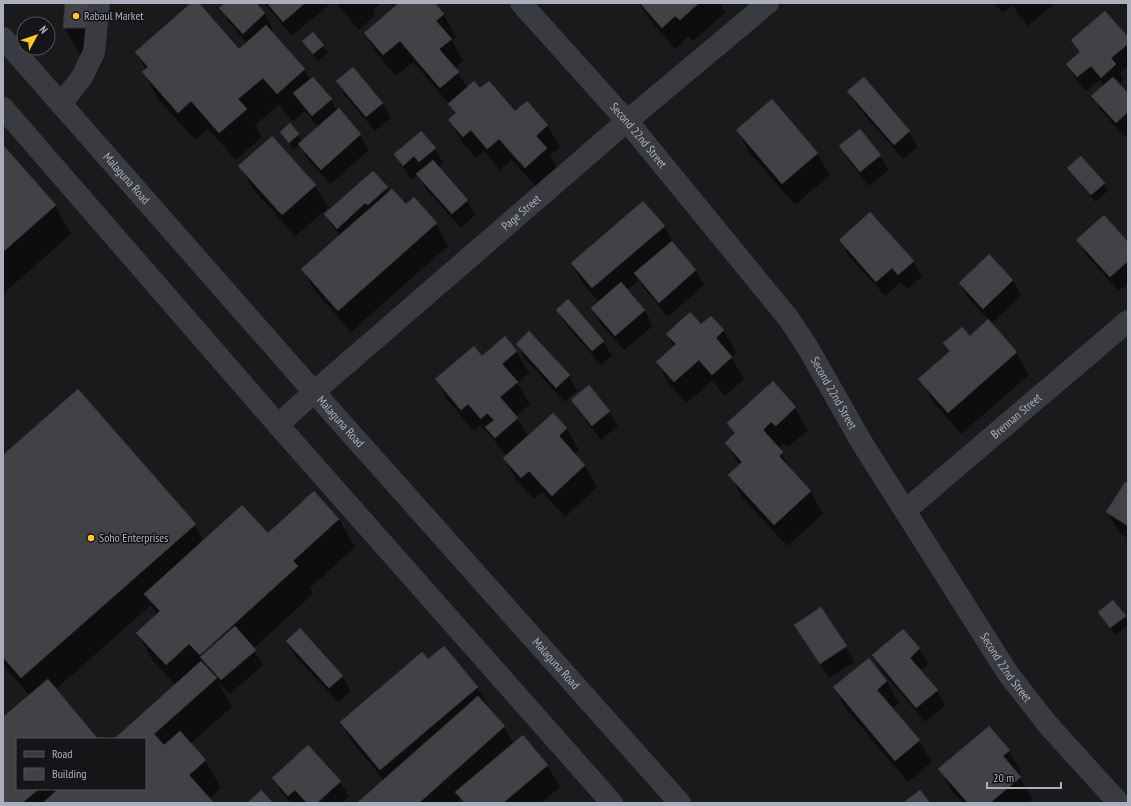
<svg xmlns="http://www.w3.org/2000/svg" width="1131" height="806" font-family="'PT Sans Narrow',sans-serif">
<rect width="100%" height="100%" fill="#1a1a1c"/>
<path fill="#0007" fill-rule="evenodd" d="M66 3H107L81 56 64 28Z
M193 3H198L239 50 247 43 229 23 221 9 224 5 223 3H254L265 14 273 29 271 31 304 70 310 80 331 100 337 111 338 110 360 135 369 150 330 184 308 159 300 144 293 149 281 132 290 124 302 141 318 127 305 111 293 121 279 105 255 125 262 137 236 160 208 129 195 140 159 100 143 72 146 70 136 52Z
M264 3H329L330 4 292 36Z
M336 3H381L373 10 375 15 359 30Z
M401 3H433L444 15 456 37 452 40 463 61 455 68 468 89 480 90 515 113 547 125 560 147 550 156 559 171 538 189 512 160 500 170 484 151 476 158 462 142 449 120 456 115 451 106 413 62 396 76 378 55 365 34Z
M639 3H720L725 13 693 41 688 37 675 49 648 18Z
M994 3H1055L1028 26 1012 5 1003 13Z
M313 33 328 53 318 61 303 41Z
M1128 39V66L1120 73 1124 80 1118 84 1128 95V134L1125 137 1101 111 1093 96 1104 85 1100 80 1086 91 1076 79 1067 64 1080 54 1072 40Z
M864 79 909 132 918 147 903 159 857 106 849 91Z
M337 81 382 103 391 118 375 131 345 96Z
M772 100 817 154 830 175 795 205 749 152 737 130Z
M860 130 880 156 889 170 869 186 849 161 840 146Z
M272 137 315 186 328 208 295 236 252 188 240 166Z
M3 147 55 206 71 234 3 294Z
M435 148 443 163 438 168 467 201 475 215 461 228 426 189 418 175 412 180 404 169 395 155Z
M1081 157 1104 184 1108 191 1095 202 1073 175 1068 168Z
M373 172 389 192 406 205 436 224 448 246 351 332 315 291 302 269 340 236 334 229 325 214Z
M664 226 676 248 696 271 704 285 668 317 644 288 639 280 627 290 645 311 653 326 624 350 600 323 592 308 599 302 584 285 572 264Z
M840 240 913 262 922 276 907 289 901 282 885 296 848 255Z
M1078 240 1128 244V283L1119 291 1086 255Z
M989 256 1013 280 1021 295 991 324 1016 353 1029 375 961 434 932 400 920 379 950 352 945 344 969 338 989 320 968 298 960 284Z
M557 310 603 341 612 356 601 365 566 325Z
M711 317 724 331 736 353 731 357 744 379 725 396 712 381 687 403 669 384 657 362 674 347 667 334 701 326Z
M529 333 569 376 577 391 565 402 525 359 517 344Z
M516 351 529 373 517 383 530 404 516 416 528 436 553 414 567 429 579 450 575 454 585 466 597 487 565 517 542 492 534 499 516 480 504 458 506 456 494 440 481 425 474 431 448 401 436 379 482 357Z
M773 383 795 408 808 430 788 447 784 443 778 448 794 474 811 492 823 514 787 546 742 497 730 475 740 466 726 443 735 435 728 423Z
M589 387 609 412 618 426 601 440 581 415 572 401Z
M3 456 195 525 204 541 268 534 339 519 355 547 310 588 313 594 253 649 263 665 230 694 218 682 232 707 190 744 205 760 221 788 209 799 213 803H3V719L30 696 3 665ZM151 605 157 615 137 633 153 661 176 685 116 739H145V789H17V739H97L55 690Z
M1128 485V539L1120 533 1107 512Z
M1113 601 1128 622V625L1115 635 1099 612Z
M821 608 855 662 829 678 795 625Z
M903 630 919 649 928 664 920 671 937 691 945 706 925 722 881 670 873 655Z
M287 641 342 676 351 691 338 702 295 656Z
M428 660 477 687 490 709 489 710 504 727 514 744 547 765 560 787 541 803H463L460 799 456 803H359L384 780 353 743 341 722Z
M869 660 887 682 899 703 892 709 919 741 932 762 908 782 846 709 834 688Z
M308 747 340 782 349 796 342 803H291L282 793 273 779Z
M1009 751 1021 773 1018 775 1033 799 1028 803H963L952 791 940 769Z"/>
<path fill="#414146" stroke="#343338" d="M65 3H90L86 28H63Z
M191 3H199L239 49 266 25 305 69 277 94 263 78 238 99 247 109 219 133 191 101 178 113 142 72 148 67 135 52Z
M225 3H256L265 13 243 34 219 8Z
M267 3H305L283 22Z
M399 3H435L444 14 436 21 452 39 439 49 459 72 440 88 400 41 383 55 364 33Z
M640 3H699L680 20 675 16 662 28Z
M1105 11 1128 37V44L1111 58 1116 64 1101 78 1091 66 1077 77 1066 64 1080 52 1071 40Z
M313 32 324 45 313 54 302 41Z
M353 67 383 103 366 117 336 81Z
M313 77 332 99 312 116 293 93Z
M864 77 910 131 894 145 847 91Z
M1113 77 1128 93V112L1116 123 1091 96Z
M474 81 480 88 489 81 515 111 527 101 548 125 536 136 547 148 525 168 499 139 487 149 471 130 463 137 448 120 456 113 448 104Z
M772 99 818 153 782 184 736 130Z
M339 108 361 134 321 170 298 144Z
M290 123 299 134 289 143 280 132Z
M860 129 881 155 860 172 839 146Z
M421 131 436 148 419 162 414 156 403 166 394 154Z
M272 136 316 185 282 215 238 166Z
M3 145 56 205 3 252Z
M1081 156 1105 183 1091 195 1067 168Z
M433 160 468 200 452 214 416 174Z
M373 171 388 187 368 205 365 203 337 229 324 214Z
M392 189 406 204 414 197 437 223 338 311 301 269Z
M643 201 665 226 592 288 571 263Z
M870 212 914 261 898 275 892 268 876 282 839 240Z
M1104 215 1128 242V261L1110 277 1076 240Z
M672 241 696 270 659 303 634 273Z
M989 254 1013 280 983 309 959 283Z
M621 282 645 310 615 336 591 308Z
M568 299 604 341 592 351 556 310Z
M690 312 701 324 711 316 724 330 716 338 732 357 712 375 699 360 674 382 656 362 676 344 666 334Z
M988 319 1017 352 948 413 918 379 950 351 943 343 962 327 970 336Z
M529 331 570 375 556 388 516 344Z
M505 336 517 351 502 364 518 382 500 397 518 418 495 438 485 427 494 420 487 413 481 419 468 404 461 410 435 379 474 346 482 356Z
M773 381 796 407 776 426 771 422 763 430 783 452 779 456 811 491 774 525 728 475 742 462 725 443 735 433 727 423Z
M589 385 610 411 592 426 571 400Z
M78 389 196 524 21 678 3 657V455Z
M553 413 567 428 559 436 585 465 552 496 529 471 521 478 503 458Z
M1125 482 1128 483V526L1106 512Z
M314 491 339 519 293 561 298 566 200 655 189 644 166 665 136 633 160 611 144 594 242 505 268 533Z
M1113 600 1126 616 1110 628 1098 612Z
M821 607 847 646 820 664 794 625Z
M235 626 256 650 221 680 200 657Z
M300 628 343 676 329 688 286 641Z
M903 629 920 648 910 658 938 690 916 708 872 655Z
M444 646 478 687 380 770 340 722 422 652 428 659Z
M869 658 887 681 877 690 920 740 895 761 833 687Z
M201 661 217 678 154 734 164 745 180 731 206 760 189 775 214 803H43L58 789H145V739H114Z
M48 679 98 739H17V789H39L22 803H3V717Z
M478 696 505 726 419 803H357Z
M989 726 1010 750 1003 756 1021 777 990 803H968L938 769Z
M523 735 548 765 503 803H465L455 792Z
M308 745 341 781 317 803H307L295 790 288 796 272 778Z
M261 790 273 803H247Z
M920 790 930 803H903Z"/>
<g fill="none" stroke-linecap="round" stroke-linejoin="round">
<g stroke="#3a3b41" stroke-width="22">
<path id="s1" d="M521 3 627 121 789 319 808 348 862 443 1009 675 1049 726 1119 803"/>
<path id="s2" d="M3 38 314 392 680 803"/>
<path d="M61 104 82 77 94 52 99 3"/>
<path d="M3 108 278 425 612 803"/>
<path id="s3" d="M278 425 314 392 627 121 768 3"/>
<path id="s4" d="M906 510 1128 321"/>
</g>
</g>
<g fill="#fec82f" stroke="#151417" stroke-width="1.5">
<circle cx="76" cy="16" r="4"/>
<circle cx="91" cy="538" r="4"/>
</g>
<g text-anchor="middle" stroke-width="3" stroke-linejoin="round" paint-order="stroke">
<g font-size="12" fill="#abafbc" stroke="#151417" text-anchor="start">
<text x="84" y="20">Rabaul Market</text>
<text x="99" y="542">Soho Enterprises</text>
</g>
<g font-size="12" fill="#abafbc" stroke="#151417">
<text dy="4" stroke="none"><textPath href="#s1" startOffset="177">Second 22nd Street</textPath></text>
<text dy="4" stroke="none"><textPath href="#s2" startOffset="187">Malaguna Road</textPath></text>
<text dy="4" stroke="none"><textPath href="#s3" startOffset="323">Page Street</textPath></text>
<text dy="4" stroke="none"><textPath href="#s1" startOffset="501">Second 22nd Street</textPath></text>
<text dy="4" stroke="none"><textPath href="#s4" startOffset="145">Brennan Street</textPath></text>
<text dy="4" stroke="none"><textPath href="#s2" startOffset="511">Malaguna Road</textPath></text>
<text dy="4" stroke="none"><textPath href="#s2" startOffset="835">Malaguna Road</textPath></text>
<text dy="4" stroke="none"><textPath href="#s1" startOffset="825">Second 22nd Street</textPath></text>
</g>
</g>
<rect width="1131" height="806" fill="none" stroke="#abafbc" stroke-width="8"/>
<rect x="16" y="738" width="130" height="52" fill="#151417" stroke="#515259"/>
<rect x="24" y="751" width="20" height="6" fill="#3a3b41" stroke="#515259"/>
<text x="52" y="758" font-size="12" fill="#abafbc">Road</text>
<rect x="24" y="768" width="20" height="12" fill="#414146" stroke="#515259"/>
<text x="52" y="778" font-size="12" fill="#abafbc">Building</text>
<g transform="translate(36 36) rotate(50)"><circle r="19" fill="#151417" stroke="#515259"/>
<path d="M0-3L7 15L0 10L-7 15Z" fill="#fec82f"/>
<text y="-6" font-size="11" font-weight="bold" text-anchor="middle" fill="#abafbc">N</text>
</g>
<path d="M987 782v6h74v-6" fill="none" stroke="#abafbc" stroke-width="2"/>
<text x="993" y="782" font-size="12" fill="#abafbc" stroke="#151417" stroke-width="3" paint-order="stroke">20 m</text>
</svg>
